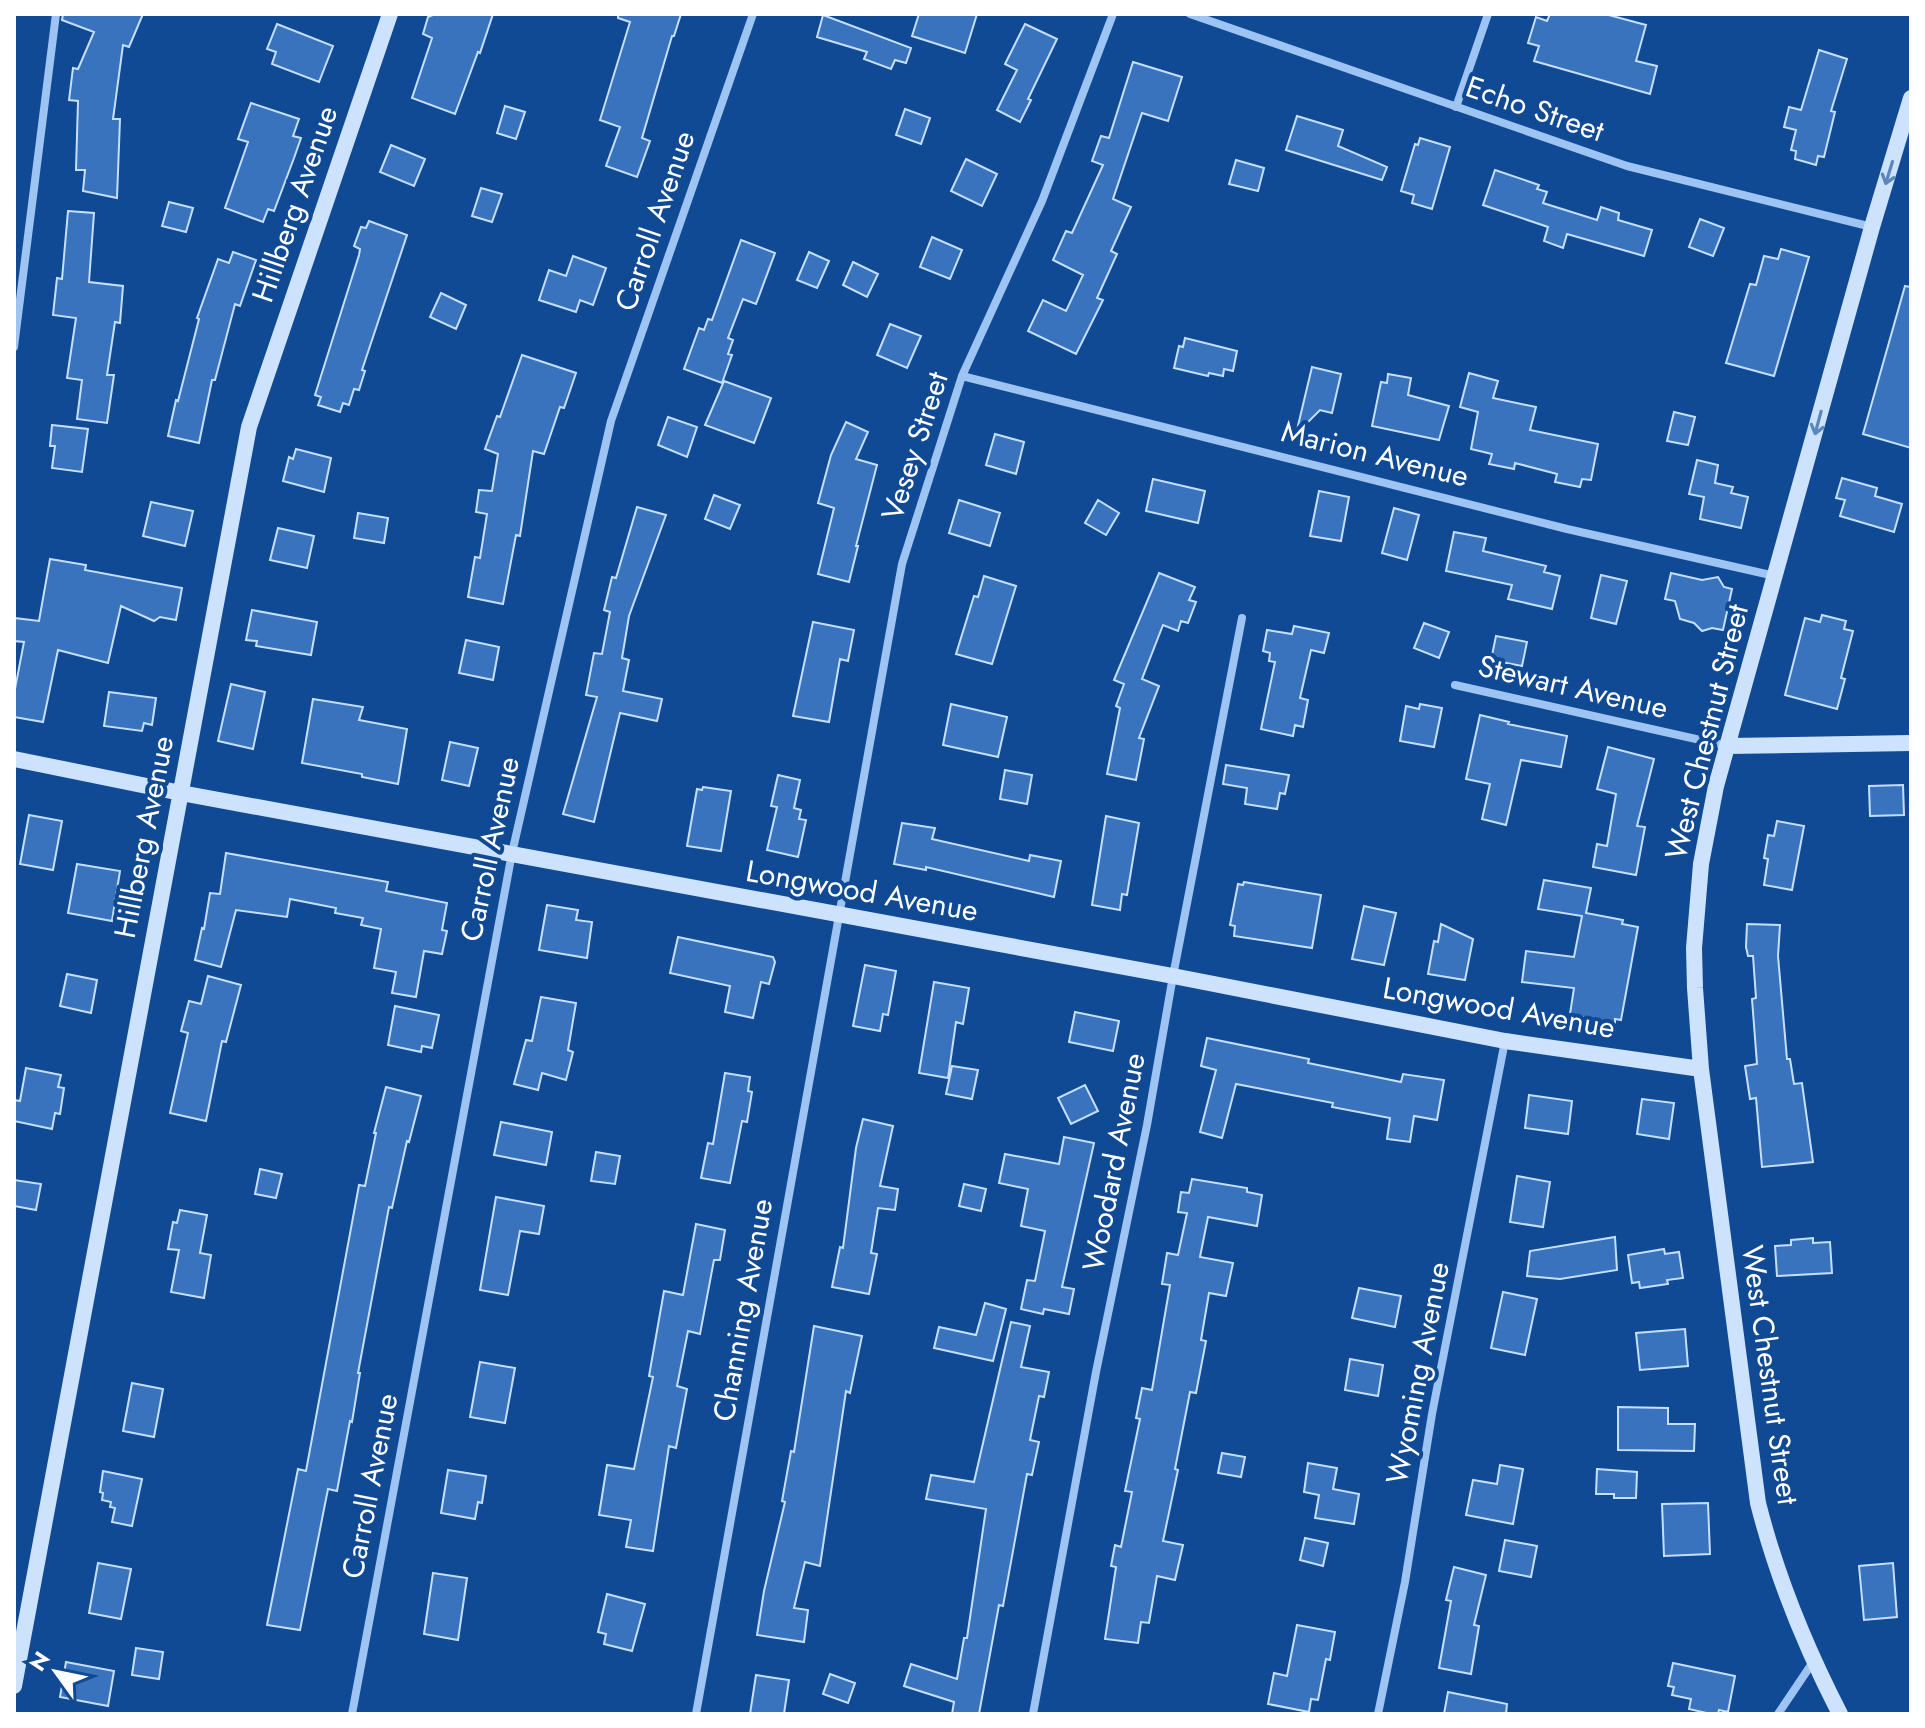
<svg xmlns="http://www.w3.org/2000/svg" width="1925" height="1728" font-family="Jost,sans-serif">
<rect width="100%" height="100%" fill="#104994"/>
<path fill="#3973bd" stroke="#c6dffe" stroke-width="2" d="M63 14H143L129 47 123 45 113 119H120L117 198 83 191 85 170H76L78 101 69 100 73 68 78 69 94 32 62 20Z
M435 14H493L480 53 478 52 455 114 412 98 432 38 423 34 428 17Z
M618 14H681L674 36H672L642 138 650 141 637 177 606 166 620 127 600 120 630 22 618 18Z
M919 14H977L965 53 912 36Z
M1550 14H1605L1646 25 1636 61 1657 66 1650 94 1534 61 1539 46 1528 43 1536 17 1547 21Z
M823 15 911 48 906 63 895 60 891 69 864 59 867 52 817 37Z
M277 24 333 46 319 82 272 64 276 52 267 49Z
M1025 24 1057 39 1028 99 1031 100 1020 122 997 110 1017 70 1005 64Z
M1819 50 1847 59 1831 111 1835 112 1824 157 1818 156 1816 165 1795 159 1796 151 1791 150 1796 130 1784 127 1789 107 1801 110Z
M1133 62 1182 77 1168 121 1142 113 1113 199 1131 207 1111 251 1117 254 1097 298 1103 300 1076 354 1028 331 1043 300 1066 311 1083 275 1053 260 1066 231 1072 233 1103 165 1092 161 1101 136 1109 138Z
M251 103 299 119 293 136 301 138 294 158 274 211 268 209 263 222 225 208 248 142 238 139Z
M505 106 525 112 516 139 497 133Z
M905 109 930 118 921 144 896 135Z
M1297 116 1343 130 1338 146 1387 167 1382 180 1286 150Z
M1420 138 1450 147 1432 209 1412 203 1414 195 1401 191 1415 144 1418 145Z
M391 145 425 159 414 186 380 172Z
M966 159 997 174 982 206 951 191Z
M1236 160 1264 168 1258 191 1229 184Z
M1495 170 1539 185 1537 189 1547 192 1543 203 1597 220 1601 207 1619 213 1618 220 1652 230 1644 256 1567 234 1563 248 1544 241 1548 227 1483 205Z
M481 188 502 194 492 222 472 216Z
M169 202 193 208 186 232 162 226Z
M68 211 94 213 89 282 123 286 120 323 115 322 107 375H114L107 423 77 419 82 380 67 378 76 318 53 315 57 278 62 279Z
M1700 219 1724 228 1713 256 1689 247Z
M369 221 407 235 362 370 365 371 359 390 354 389 349 405 343 403 340 412 318 405 321 397 315 395 359 255 360 249 354 246 361 227 366 228Z
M932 237 962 250 950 279 920 267Z
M741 240 775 253 756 304 743 299 728 338 733 340 728 354 732 355 722 383 684 369 699 328 704 330 708 319 712 320Z
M1781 249 1809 257 1774 376 1726 363 1750 284 1756 285 1764 256 1778 259Z
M233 252 256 260 240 306 235 304 215 380H212L199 443 168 436 176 400 178 401 199 319 197 318 218 259 229 263Z
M809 252 829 261 817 288 797 280Z
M573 256 606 268 593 305 580 300 576 312 539 300 549 270 566 276Z
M853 262 878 274 867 297 843 285Z
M1905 286 1911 287V448L1863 434Z
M441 293 466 305 456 329 430 317Z
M890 324 921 336 907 368 877 355Z
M1185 338 1237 351 1233 371 1224 369 1223 376 1209 373 1208 376 1174 368 1179 346 1183 347Z
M522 355 576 373 564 408 560 407 544 454 533 451 520 536 516 535 503 604 468 597 475 557 480 558 487 514 476 512 479 490 492 491 498 454 485 449 497 416 500 417Z
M1312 367 1341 374 1332 413 1320 410 1296 434Z
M1469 373 1498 381 1493 398 1536 407 1530 430 1598 444 1591 480 1582 479 1580 487 1555 482 1557 474 1515 463 1514 469 1489 464 1492 454 1471 449 1478 412 1460 407Z
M1388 374 1411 378 1408 395 1449 406 1439 440 1372 426 1381 382 1387 383Z
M724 381 771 398 754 443 705 425Z
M1674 412 1695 417 1688 445 1667 441Z
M668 417 697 427 687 457 658 445Z
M846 422 868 432 856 459 877 465 856 546H858L849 582 818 574 834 508 818 503 831 455Z
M52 425 88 429 82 472 52 468 55 446H50Z
M995 434 1024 442 1016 474 986 465Z
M296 449 331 458 324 492 283 481 289 457 293 459Z
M1697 460 1718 465 1715 483 1733 487 1731 493 1748 497 1741 528 1700 519 1704 497 1689 494Z
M1842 478 1877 488 1875 496 1902 504 1894 532 1840 516 1845 500 1836 498Z
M1153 479 1205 491 1198 523 1146 511Z
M1319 491 1349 497 1341 541 1310 536Z
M714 495 740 505 730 529 705 519Z
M959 500 1000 513 990 546 949 533Z
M1098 500 1119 513 1106 535 1085 523Z
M151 502 193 511 185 546 143 536Z
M637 507 666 515 629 616 622 658 629 660 623 691 662 699 657 721 620 713 594 822 563 814 597 697 586 695 594 653 602 654 610 612 604 610 612 577 616 578Z
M1394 508 1419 515 1407 560 1382 553Z
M358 513 388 518 384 543 354 538Z
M278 528 314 536 307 568 270 560Z
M1454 532 1486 538 1483 551 1546 566 1544 572 1560 576 1552 609 1508 599 1512 585 1446 571Z
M50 559 86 565 85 570 182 588 176 620 160 617 154 621 121 606 108 663 58 650 43 722 14 717V694L24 642 14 641V618L39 621Z
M1159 573 1195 587 1189 600 1196 602 1188 623 1181 621 1178 631 1163 625 1142 679 1159 686 1139 738 1144 739 1136 780 1107 774 1120 708 1116 706 1124 684 1114 680Z
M1671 573 1702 580 1718 577 1724 587 1732 589 1723 630 1712 628 1702 631 1694 623 1680 619 1675 601 1665 599Z
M1601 575 1627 581 1616 624 1591 618Z
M984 576 1016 586 992 664 956 654 974 596 978 597Z
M252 610 317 622 311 655 256 646 257 641 246 640Z
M1822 615 1846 621 1844 629 1853 631 1841 678 1845 679 1837 709 1785 695 1805 618 1820 622Z
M813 622 854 630 848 661 840 659 829 722 793 716Z
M1424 623 1449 632 1439 658 1414 648Z
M1294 626 1329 633 1324 653 1311 650 1300 698 1308 700 1303 727 1295 725 1293 736 1261 729 1275 662 1269 661 1270 653 1263 651 1267 630 1292 634Z
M1496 636 1527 642 1522 666 1491 660Z
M466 640 499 647 493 680 459 673Z
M231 684 265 692 253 749 218 741Z
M109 692 156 698 152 725 144 723 142 731 104 726Z
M313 699 363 707 359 720 407 729 398 784 362 777V774L302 763Z
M951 704 1007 717 998 757 943 745Z
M1420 704 1442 708 1434 747 1400 741 1406 706 1419 709Z
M1480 715 1509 722 1508 724 1567 736 1561 767 1521 760 1506 825 1482 819 1490 784 1466 779Z
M450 742 478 748 469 786 442 780Z
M1608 747 1654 759 1637 826 1645 827 1636 875 1593 867 1597 844 1607 846 1616 794 1597 789Z
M1226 765 1289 775 1285 794 1280 793 1277 809 1245 804 1247 788 1223 784Z
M1005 770 1032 775 1027 804 1000 799Z
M778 775 800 780 794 808 801 810 799 819 806 820 798 857 767 850 777 807 771 806Z
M1903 785 1904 815 1870 816 1869 786Z
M703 787 731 791 721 851 687 846 697 789 702 790Z
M29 815 62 821 53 870 20 864Z
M1106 816 1139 823 1127 895 1122 894 1120 910 1092 905Z
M1777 821 1804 826 1792 890 1764 885 1768 859 1764 858 1768 835 1774 836Z
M902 823 935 828 932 839 1029 861 1030 855 1061 861 1054 897 926 867V870L894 864Z
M226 853 388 882 386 891 447 903 442 930 447 931 442 954 424 951 416 997 392 993 396 972 374 968 381 929 361 925 363 918 335 913 336 908 290 899 287 917 236 910 221 967 195 960 202 928 204 929 210 893 220 894Z
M77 864 120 871 112 921 68 913Z
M1544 880 1591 888 1586 913 1623 920 1622 924 1638 927 1621 1020 1615 1019V1024L1570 1014 1574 988 1522 982 1526 951 1574 957 1582 916 1538 909Z
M1244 882 1321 895 1312 948 1234 936 1235 926 1230 925 1238 884 1243 885Z
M547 905 578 910 576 920 592 922 587 958 539 950Z
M1364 906 1396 913 1384 965 1352 959Z
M1441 924 1473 939 1465 980 1428 974 1434 941 1438 942Z
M1747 924 1780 925 1778 956 1787 1059H1790L1794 1084 1802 1083 1813 1162 1762 1167 1756 1098 1750 1099 1745 1066 1757 1064 1752 999 1756 998 1753 956H1748L1746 947Z
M678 937 773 957 775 962 769 984 761 982 753 1018 725 1012 730 986 670 973Z
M865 965 896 971 888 1015 883 1014 880 1031 853 1026Z
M67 974 97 980 91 1013 60 1006Z
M208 976 241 985 226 1042 222 1041 206 1121 170 1113 188 1033 181 1031 189 1001 201 1004Z
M934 982 969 988 963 1024 956 1022 948 1078 919 1073Z
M541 997 576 1003 568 1050 573 1052 566 1080 542 1073 538 1090 514 1084 526 1040 532 1041Z
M395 1006 439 1015 432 1048 422 1046 421 1052 388 1045Z
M1075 1012 1119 1021 1113 1051 1069 1042Z
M1207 1038 1309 1059 1308 1063 1401 1082 1403 1074 1444 1080 1437 1120 1414 1116 1410 1142 1387 1139 1390 1118 1332 1107 1333 1103 1236 1084 1222 1138 1200 1132 1216 1070 1201 1066Z
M952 1066 978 1070 972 1099 946 1094Z
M26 1068 61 1075 58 1087 64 1088 60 1114 55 1113 52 1129 14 1121V1100L20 1101Z
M725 1073 750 1077 748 1091 752 1092 747 1122 742 1121 730 1183 701 1178 708 1143 713 1144Z
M1085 1085 1098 1111 1071 1124 1058 1098Z
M386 1087 421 1096 409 1142 407 1141 392 1208 389 1207 358 1373H360L352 1422 350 1421 337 1491 328 1489 300 1630 267 1625 298 1469 306 1471 359 1185 365 1186 376 1133H374Z
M1529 1095 1572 1101 1568 1134 1525 1128Z
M1642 1099 1674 1103 1669 1139 1637 1134Z
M863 1119 893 1126 880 1186 898 1189 895 1210 878 1208 871 1253 877 1254 869 1294 832 1287 840 1247 843 1248 856 1148Z
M501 1122 552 1132 546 1165 494 1155Z
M1064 1137 1094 1143 1062 1287 1074 1289 1069 1314 1044 1309 1043 1314 1021 1309 1027 1280 1035 1281 1045 1231 1021 1226 1028 1189 999 1183 1005 1154 1059 1164Z
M596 1152 620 1156 615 1184 591 1181Z
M260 1169 282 1174 276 1198 255 1194Z
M1517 1176 1550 1182 1543 1227 1510 1222Z
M1192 1179 1247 1188V1192L1262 1195 1257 1226 1208 1217 1200 1257 1233 1263 1226 1296 1209 1293 1201 1340 1206 1341 1196 1393 1190 1392 1175 1469 1178 1470 1163 1541 1183 1545 1175 1580 1157 1576 1149 1623 1141 1622 1138 1643 1105 1639 1116 1567 1111 1566 1115 1545 1121 1547 1132 1492 1125 1491 1140 1419 1136 1418 1142 1388 1152 1390 1170 1285 1162 1284 1167 1253 1178 1255 1187 1213 1178 1212 1181 1192 1189 1193Z
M14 1180 41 1184 36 1210 14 1206Z
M964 1184 986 1189 981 1211 959 1206Z
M496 1197 544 1206 539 1234 520 1231 508 1295 480 1290Z
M180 1210 207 1215 200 1253 211 1255 204 1298 171 1292 179 1250 168 1249 173 1222 177 1223Z
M696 1224 725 1230 720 1260H714L700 1334 688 1331 677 1386 687 1389 676 1448 669 1446 653 1551 626 1547 631 1520 599 1515 607 1465 634 1469 653 1377 649 1376 664 1291 683 1295Z
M1615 1237 1617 1270 1560 1279 1527 1276 1530 1251Z
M1813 1238V1243L1830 1242 1832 1273 1777 1276 1775 1246 1791 1245V1240Z
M1664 1249 1665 1254 1679 1252 1683 1278 1667 1280 1668 1284 1640 1288 1639 1282 1632 1283 1628 1255Z
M1359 1288 1401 1296 1395 1327 1352 1318Z
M1503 1292 1537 1299 1525 1355 1491 1348Z
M985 1303 1006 1309 993 1361 934 1348 939 1327 976 1335Z
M1011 1322 1030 1326 1021 1367 1049 1372 1044 1397 1039 1396 1030 1440 1039 1442 1032 1475 1027 1474 1003 1606 999 1605 979 1714H952L954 1702 904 1686 911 1664 957 1679 964 1638H967L986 1509 926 1499 931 1475 974 1482Z
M814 1326 862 1336 850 1393 846 1391 820 1566 805 1562 794 1608 808 1610 804 1642 757 1635 764 1591 785 1502 782 1501 791 1451 794 1452Z
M1685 1329 1688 1366 1640 1370 1636 1333Z
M1350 1359 1383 1365 1378 1396 1345 1390Z
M480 1362 515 1368 505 1423 470 1417Z
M132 1383 163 1389 154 1437 123 1431Z
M1618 1407 1668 1408V1424H1695L1694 1451 1618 1450Z
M1222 1453 1245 1457 1241 1477 1218 1473Z
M1308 1463 1337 1468 1333 1489 1359 1494 1354 1524 1315 1518 1319 1495 1304 1492Z
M1500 1465 1523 1469 1513 1524 1466 1515 1473 1480 1497 1484Z
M1597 1469 1637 1472 1636 1498H1614V1494H1596Z
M448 1470 486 1476 482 1503 478 1502 475 1519 441 1513Z
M103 1471 142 1479 132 1526 112 1522 115 1508 110 1507 111 1502 102 1500 103 1493 100 1492Z
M1708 1503 1710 1554 1664 1556 1662 1504Z
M1305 1538 1328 1543 1323 1566 1300 1560Z
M1505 1540 1537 1546 1531 1577 1499 1571Z
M98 1563 131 1569 121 1619 89 1613Z
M1893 1563 1897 1617 1864 1620 1859 1566Z
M1454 1567 1486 1575 1474 1625 1479 1626 1471 1674 1439 1668 1451 1601 1446 1600Z
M433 1573 467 1578 458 1640 424 1634Z
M607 1594 645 1604 632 1651 604 1644 606 1634 598 1632Z
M1297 1625 1335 1632 1330 1660 1326 1659 1318 1700 1311 1699 1309 1712 1268 1704 1274 1673 1287 1676Z
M136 1648 163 1652 159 1679 132 1675Z
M66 1662 114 1671 108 1706 60 1697Z
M1673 1663 1735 1676 1728 1712 1719 1710 1718 1714H1711L1689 1709 1691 1699 1672 1695 1674 1687 1668 1686Z
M830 1674 855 1683 848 1703 823 1694Z
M756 1675 789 1680 784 1714H750Z
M1448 1692 1507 1704 1506 1714H1444Z"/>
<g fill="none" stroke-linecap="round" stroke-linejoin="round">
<path stroke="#9ec4f3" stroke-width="8" d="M1190 14 1627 166 1872 227
M1456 107 1488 14
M14 347 56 14
M962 376 1567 529 1775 576
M1455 685 1727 746
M352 1714 512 853 611 421 753 14
M696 1714 902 564 962 376 1042 201 1113 14
M1033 1714 1096 1372 1147 1125 1173 976 1242 618
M1378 1714 1405 1582 1432 1414 1505 1041
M1778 1714 1813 1662"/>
<path stroke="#cde2fd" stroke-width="16" d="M1727 746 1911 743
M14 759 181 793 1173 976 1505 1041 1701 1069
M14 1686 249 427 390 14
M1840 1714C1805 1646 1777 1578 1758 1503L1701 1069 1695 988 1694 948 1701 864 1716 786 1872 227 1911 98"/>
</g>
<defs><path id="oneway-shaft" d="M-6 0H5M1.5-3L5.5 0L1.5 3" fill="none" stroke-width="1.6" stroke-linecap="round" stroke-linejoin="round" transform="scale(2)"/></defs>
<g stroke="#5c86be">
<use href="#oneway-shaft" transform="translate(1889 173) rotate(107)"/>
<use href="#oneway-shaft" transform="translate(1818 423) rotate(105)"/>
</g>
<g text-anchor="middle" stroke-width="8" stroke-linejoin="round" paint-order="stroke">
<g font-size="30" fill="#fff" stroke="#104994">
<text transform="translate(1535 109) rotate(19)" y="10">Echo Street</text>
<text transform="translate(295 204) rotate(-71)" y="10">Hillberg Avenue</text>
<text transform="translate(655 221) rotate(-71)" y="10">Carroll Avenue</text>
<text transform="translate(915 446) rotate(-72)" y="10">Vesey Street</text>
<text transform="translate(1375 454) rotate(14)" y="10">Marion Avenue</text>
<text transform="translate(1573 687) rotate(13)" y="10">Stewart Avenue</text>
<text transform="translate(1707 732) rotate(-76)" y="10">West Chestnut Street</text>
<text transform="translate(144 837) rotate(-79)" y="10">Hillberg Avenue</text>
<text transform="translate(490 849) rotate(-78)" y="10">Carroll Avenue</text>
<text transform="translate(862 891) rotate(10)" y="10">Longwood Avenue</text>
<text transform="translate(1499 1008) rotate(10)" y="10">Longwood Avenue</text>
<text transform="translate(1114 1162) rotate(-79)" y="10">Woodard Avenue</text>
<text transform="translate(743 1310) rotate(-80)" y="10">Channing Avenue</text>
<text transform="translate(1418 1373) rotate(-79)" y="10">Wyoming Avenue</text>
<text transform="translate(1770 1375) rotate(82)" y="10">West Chestnut Street</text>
<text transform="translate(370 1486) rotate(-79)" y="10">Carroll Avenue</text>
</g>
</g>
<rect width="1925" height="1728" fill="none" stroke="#ffffff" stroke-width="32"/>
<g transform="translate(56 1672) rotate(303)" stroke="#104994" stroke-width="6" paint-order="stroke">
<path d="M0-6L14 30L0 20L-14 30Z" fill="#ffffff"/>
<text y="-12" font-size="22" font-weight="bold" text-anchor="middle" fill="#ffffff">N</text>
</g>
</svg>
